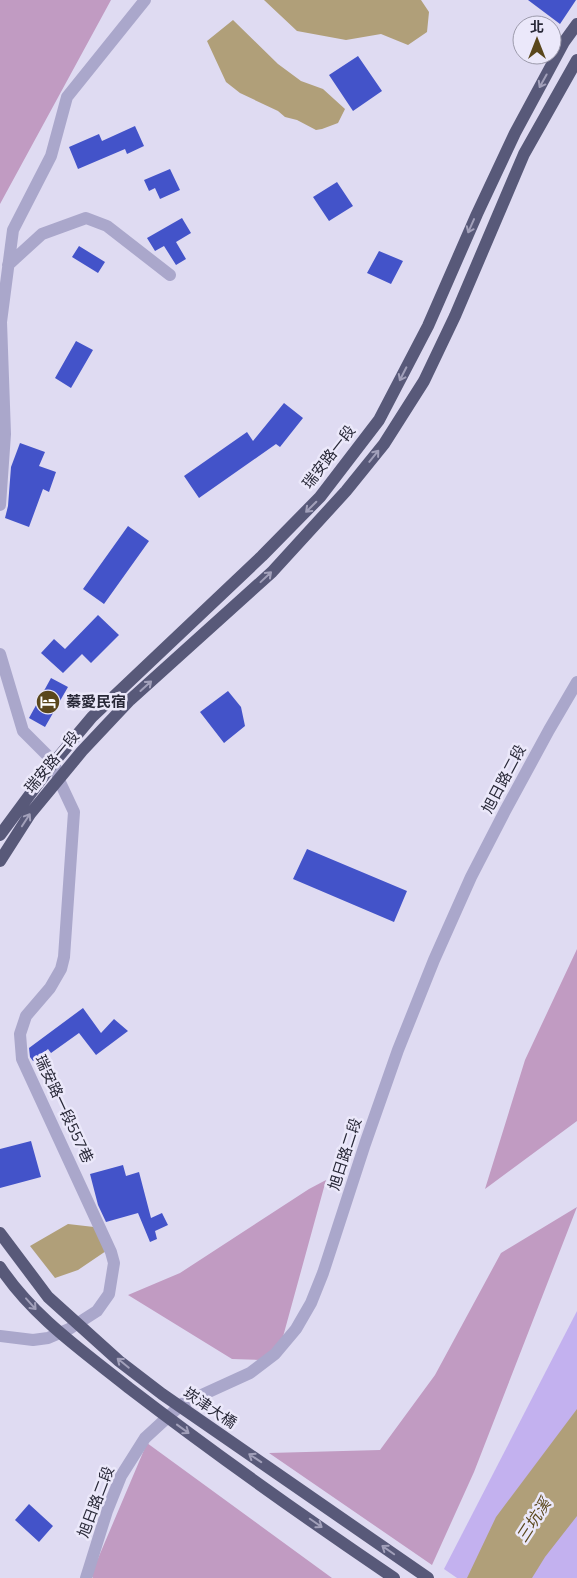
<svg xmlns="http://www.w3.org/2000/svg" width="577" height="1578" font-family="'Nunito Sans','Noto Sans TC',sans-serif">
<rect width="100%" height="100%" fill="#dfdbf2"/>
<path fill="#c19bc2" d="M0 0H111L0 204Z
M577 949V1121L485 1189 525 1060Z
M326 1180 281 1344 260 1360 232 1359 128 1295 180 1273 309 1189Z
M577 1207 474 1472 432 1565 269 1453 380 1450 435 1375 501 1253Z
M147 1443 332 1578H93L91 1575Z"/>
<path fill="#c3b1ef" d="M577 1311V1578H457L444 1569Z"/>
<path fill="#b09f79" d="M264 0H421L429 12 427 32 408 45 381 34 346 40 297 31Z
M233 20 278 64 301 81 323 89 345 109 338 123 322 129 316 130 297 120 285 117 278 111 240 93 226 82 207 41Z
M68 1224 94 1227 106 1251 78 1270 55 1278 30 1246Z
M577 1409V1516L545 1557 532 1578H467L496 1517Z"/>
<path fill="#4353c9" d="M528 0H576L560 24Z
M358 56 382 91 353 111 329 75Z
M135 126 144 146 127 154 125 149 78 169 69 147 99 134 102 141Z
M170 169 180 190 160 199 155 188 149 191 144 180Z
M337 182 353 206 329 221 313 197Z
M182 218 191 233 176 242 186 259 176 265 164 246 155 251 147 238Z
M79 246 105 262 98 273 72 257Z
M379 251 403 261 391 284 367 273Z
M76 341 93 350 71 388 55 378Z
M284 403 303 418 280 447 276 444 199 498 184 476 247 432 253 441Z
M20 443 45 452 39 466 56 472 49 492 43 489 29 527 5 518 8 506 11 467Z
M128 526 149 541 104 604 83 589Z
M98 615 119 635 91 663 82 654 63 673 41 653 54 639 65 649Z
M51 678 68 687 45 727 29 718Z
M228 691 241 707 245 726 224 743 200 712Z
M307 849 407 891 394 922 293 879Z
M83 1008 101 1033 114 1019 128 1031 96 1055 79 1033 51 1053 48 1049 33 1061 30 1057 29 1048Z
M31 1141 41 1177 0 1188V1149Z
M123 1165 126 1176 139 1172 151 1218 162 1213 168 1225 155 1231 157 1239 150 1242 138 1213 106 1222 98 1205 90 1174Z
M29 1504 53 1526 39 1542 15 1520Z"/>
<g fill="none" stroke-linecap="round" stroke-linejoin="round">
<path stroke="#aaa7cb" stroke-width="12" d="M8 265 42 234 86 218 107 226 170 275
M0 505 5 434 1 322 13 230 51 156 67 97 145 0
M0 654 23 731 54 762 59 780 74 812 64 957 61 969 50 988 26 1016 20 1034 22 1059 111 1252 114 1263 109 1294 97 1311 69 1329 48 1338 33 1340 0 1336
M86 1578 107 1511 121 1476 145 1438 182 1404 250 1373 275 1354 296 1329 311 1303 323 1273 365 1144 398 1050 434 960 471 877 505 811 549 730 577 682"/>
<path stroke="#585979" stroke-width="12" d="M0 835 54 762 92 717 262 556 320 497 379 420 428 326 477 214 515 133 564 42 577 24
M0 861 30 814 82 751 130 700 272 572 346 491 384 444 424 381 455 316 524 154 577 60"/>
<path stroke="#585979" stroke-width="12" d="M0 1233 48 1297 119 1361 162 1394 428 1578
M0 1267C33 1317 83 1351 129 1388 215 1454 304 1517 394 1578"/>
</g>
<defs><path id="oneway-shaft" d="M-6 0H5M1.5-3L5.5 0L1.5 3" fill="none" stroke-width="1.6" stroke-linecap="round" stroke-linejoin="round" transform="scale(1.25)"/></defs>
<g stroke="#a2a0ba">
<use href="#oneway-shaft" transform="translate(543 81) rotate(119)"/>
<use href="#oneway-shaft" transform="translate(471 226) rotate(114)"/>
<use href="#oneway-shaft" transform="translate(403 374) rotate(117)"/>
<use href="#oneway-shaft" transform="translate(374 456) rotate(-51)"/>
<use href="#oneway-shaft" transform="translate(311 507) rotate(135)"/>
<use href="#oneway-shaft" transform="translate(266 577) rotate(-43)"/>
<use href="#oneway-shaft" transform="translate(146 686) rotate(-42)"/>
<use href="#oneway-shaft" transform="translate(26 820) rotate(-57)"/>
<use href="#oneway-shaft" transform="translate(31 1304) rotate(48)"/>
<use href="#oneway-shaft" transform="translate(123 1363) rotate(-141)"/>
<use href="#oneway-shaft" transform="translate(183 1429) rotate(36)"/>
<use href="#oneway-shaft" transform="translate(255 1458) rotate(-146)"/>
<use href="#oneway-shaft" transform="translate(316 1523) rotate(35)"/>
<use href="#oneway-shaft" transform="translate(388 1550) rotate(-145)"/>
</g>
<defs>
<g id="hotel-disc" transform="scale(1.25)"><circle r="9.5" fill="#5a471c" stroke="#ebe8fa"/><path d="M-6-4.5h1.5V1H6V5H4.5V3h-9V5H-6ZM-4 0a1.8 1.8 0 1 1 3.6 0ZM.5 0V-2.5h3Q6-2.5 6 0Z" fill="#fff"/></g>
</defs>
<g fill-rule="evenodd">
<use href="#hotel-disc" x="48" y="702"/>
</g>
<g text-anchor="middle" stroke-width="5" stroke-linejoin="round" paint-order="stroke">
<g font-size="15" fill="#282837" stroke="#ebe8fa">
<text transform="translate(329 457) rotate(-52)" y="5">瑞安路一段</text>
<text transform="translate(52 762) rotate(-50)" y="5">瑞安路一段</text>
<text transform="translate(504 779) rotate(-62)" y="5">旭日路二段</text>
<text transform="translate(64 1109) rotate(65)" y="5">瑞安路一段557巷</text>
<text transform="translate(345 1154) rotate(-72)" y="5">旭日路二段</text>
<text transform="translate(210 1408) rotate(34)" y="5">崁津大橋</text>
<text transform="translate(96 1502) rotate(-69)" y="5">旭日路二段</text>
</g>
<g font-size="15" font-weight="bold" fill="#282837" stroke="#ebe8fa" text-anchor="start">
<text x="66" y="707">蓁愛民宿</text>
</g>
<g font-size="16" font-style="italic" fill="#5a471c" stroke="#ebe8fa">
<text transform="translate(533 1520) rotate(-57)" y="6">三坑溪</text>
</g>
</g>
<g transform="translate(537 40)"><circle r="24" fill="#ebe8fa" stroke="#9d9bac"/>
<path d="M0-4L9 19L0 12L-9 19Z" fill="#5a471c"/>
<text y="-8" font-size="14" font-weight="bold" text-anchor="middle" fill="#282837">北</text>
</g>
</svg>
